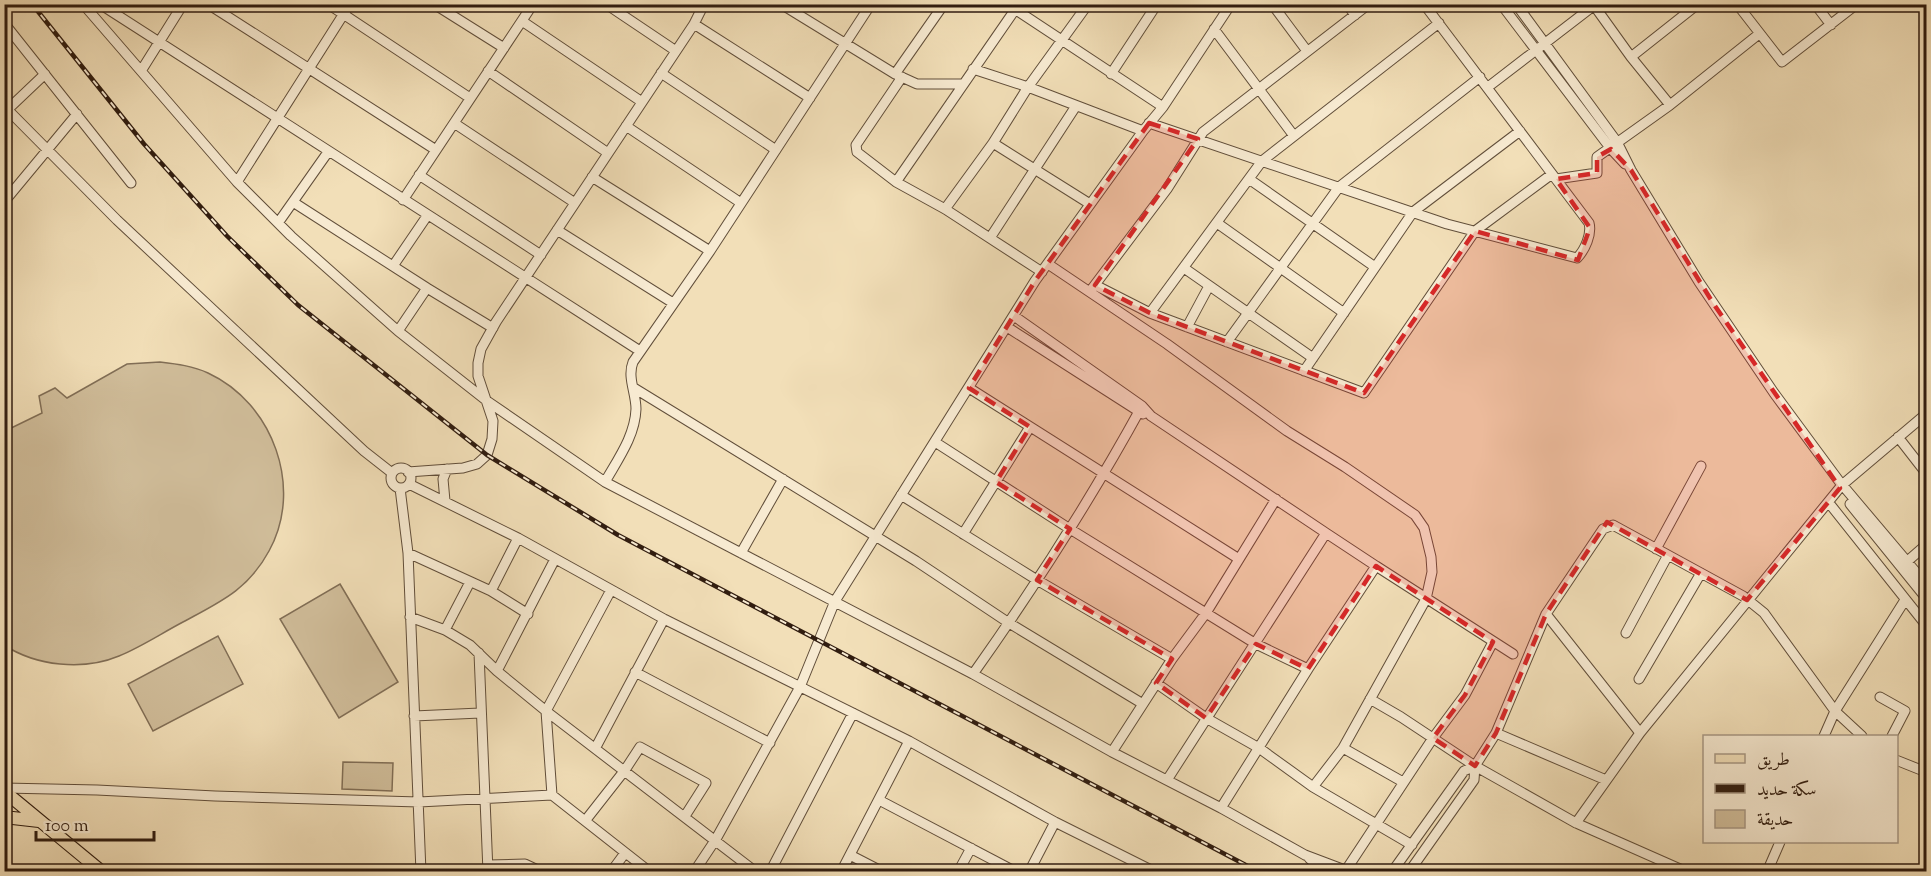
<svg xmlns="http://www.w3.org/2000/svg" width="1931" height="876" font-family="'Sorts Mill Goudy',Amiri,serif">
<rect width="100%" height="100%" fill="#f2dfb8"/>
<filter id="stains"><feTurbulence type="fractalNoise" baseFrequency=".00333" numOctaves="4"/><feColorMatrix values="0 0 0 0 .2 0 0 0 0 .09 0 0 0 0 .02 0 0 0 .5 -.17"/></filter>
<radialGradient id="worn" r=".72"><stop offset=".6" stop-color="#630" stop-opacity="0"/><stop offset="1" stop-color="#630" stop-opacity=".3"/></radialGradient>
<path fill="#d1be9b" stroke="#816e56" stroke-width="1.5" d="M160 362C177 364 193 366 208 373 273 403 304 488 269 551 248 590 220 602 183 622 162 633 141 647 119 656 83 671 36 666 4 645L5 431 42 413 39 396 55 388 67 398 127 364Z
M340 584 398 682 339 718 280 619Z
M218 636 243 684 153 731 128 684Z
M343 762 393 763 392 791 342 789Z"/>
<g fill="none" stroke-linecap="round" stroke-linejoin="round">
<g stroke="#614e3a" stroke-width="11">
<path id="minor" d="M83 4 237 182 291 236 398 331 487 401 605 482 973 674 1112 752 1221 808 1305 855 1350 872
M100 4 640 351
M208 4 436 150
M328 4 470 98
M434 4 504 48
M606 4 676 51
M781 4 895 74 917 84H963
M1007 4 1163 107
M1272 4 1307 51
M1347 4 1355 15
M1501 4 1611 149 1625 164
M1516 4 1617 142 1631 170 1699 282 1774 393 1839 481 1926 584
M1593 4 1631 57 1670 105
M1737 4 1782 62 1857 4
M1815 4 1831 25
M522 21 642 102
M4 23 131 183
M694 24 704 4
M1214 29 1294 136
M1631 57 1698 4
M973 69 1028 87 1143 131
M141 71 183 4
M488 71 608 153
M661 73 776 150
M895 74 944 4
M1111 74 1157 4
M902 77 856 145 857 152 896 182 945 209 1042 272
M1488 87 1596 4
M4 106 117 220 364 451 392 473
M5 112 45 74
M454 123 575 203
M1149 123 1447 224 1577 258C1585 250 1592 234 1589 223L1424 4
M626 126 741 203
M993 143 1090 204
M419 175 541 255
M592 177 710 251
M1249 179 1375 267
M1556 179 1597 173V157L1670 105 1759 34
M237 182 350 4
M896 182 1019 4
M403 200 533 4
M4 202 77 114
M293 202 427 288 493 328
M945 209 993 143 1028 87 1088 4
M278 223 328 152
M1217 223 1344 313
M557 230 673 303
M990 238 1076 106
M1048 264 1167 344 1287 431 1345 467 1415 515 1424 528 1431 557 1432 572 1426 599 1343 748 1313 787 1259 748 1206 718 1156 683
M393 266 427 216
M1184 268 1313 358
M1095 285 1150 313 1364 393 1475 231 1552 174
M1091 290 1167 189 1203 132 1369 4
M1150 313 1262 161 1439 23
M1014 316 1142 406 1151 416 1326 533 1167 780
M1007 327 1143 414
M1187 327 1209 286
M398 331 427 288
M1227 342 1339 187 1480 77
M1304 371 1413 212 1520 131
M634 388 916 561 1009 623 1143 704
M969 388 1239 559
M1898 437 1926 473
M935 442 1070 529 1256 644 1308 669
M391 478a10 10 0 1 1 20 0a10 10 0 1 1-20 0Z
M408 472 463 468 477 464 487 455 492 439 493 421 478 376V363L481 349 496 322 694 24 810 98
M605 482C618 459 635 436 636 409 636 393 627 377 633 362L710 251 871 4
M409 484 518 538 664 619 909 741 1055 822 1155 872
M400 488 408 553 421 872
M901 495 1037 580 1172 659
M445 501 443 479 447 469
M1829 503 1926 625
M1850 504 1926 598
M963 534 1030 427
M1656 549 1701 466
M408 553 491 591 518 538
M741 553 783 479
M1903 565 1926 545
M1376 566 1513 654
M491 591 528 614
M1546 614 1640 733
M410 617 445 630 470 645 497 671 546 711 756 872
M445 630 470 582
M1626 633 1668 555
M479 653 488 872
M497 671 555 559
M635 672 770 743
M973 674C1034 588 1091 499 1142 406
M1639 679 1701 573
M1880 697 1905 711 1892 736
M1370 699 1401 717 1475 766 1576 823 1687 872
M414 716 480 713
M1496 733 1606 780
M1824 736 1835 711 1905 600
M596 747 664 619
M1343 748 1403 782
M1112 752 1172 659 1206 613 1276 499
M1896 760 1926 772
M1313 787 1412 845
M4 788 97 790 215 796 419 802 552 795 650 872
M552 795 546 711 611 590
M879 800 1016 872
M1221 808 1308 669 1376 566 1326 533
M585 821 625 770 640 747 706 783 685 816
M1576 823 1640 733 1842 485 1926 414
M850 855 883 872
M1309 858 1325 872
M488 865 525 864 542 872
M1346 870 1433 738 1465 695 1493 642
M611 872 625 853
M694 872 716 839 800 687 835 601 1035 281 1143 131 1163 107 1231 4
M770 872 853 713
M841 872 909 741
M958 872 971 848
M1029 872 1055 822
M1392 872 1464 771 1475 766
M1409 872 1474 780 1475 766 1496 733 1546 614 1603 529 1613 525 1743 596 1764 613 1835 711 1862 736
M1767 872 1780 842"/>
</g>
<g stroke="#311d10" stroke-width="14">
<path id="major" d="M4 791 102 872
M4 817 39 821"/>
</g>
<use href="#minor" stroke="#f7ead1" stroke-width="9"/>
<use href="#major" stroke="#f2dfb8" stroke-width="12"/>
<g stroke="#311d10" stroke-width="4.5">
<path id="rail" d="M32 4 144 144 227 236 298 305 487 455 618 535 1259 872"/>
</g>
<use href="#rail" stroke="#f7ead1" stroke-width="2" stroke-dasharray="7" stroke-linecap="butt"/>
</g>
<path fill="#d62828" fill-opacity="0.2" stroke="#d62828" stroke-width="4.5" stroke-dasharray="12 8" stroke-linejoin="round" d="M1149 123 1198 139 1095 285 1150 313 1364 393 1475 231 1578 260 1590 228 1556 179 1597 173V157L1611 149 1631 170 1713 303 1840 488 1747 600 1607 522 1546 614 1496 733 1475 766 1433 738 1465 695 1493 642 1376 566 1308 669 1256 644 1206 718 1156 683 1172 659 1037 580 1070 529 996 482 1030 427 969 388 1035 281Z"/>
<rect width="1931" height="876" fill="none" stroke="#f2dfb8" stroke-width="24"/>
<rect x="6" y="6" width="1919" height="864" fill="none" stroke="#311d10" stroke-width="3"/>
<rect x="12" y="12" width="1907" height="852" fill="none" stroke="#311d10" stroke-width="1.5"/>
<rect x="1703" y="735" width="195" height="108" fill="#f7ead1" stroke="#a89884" stroke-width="1.5"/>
<rect x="1715" y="754" width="30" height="9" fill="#f2dfb8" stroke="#a89884" stroke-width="1.5"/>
<text x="1757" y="765" font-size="18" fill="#311d10">طريق</text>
<rect x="1715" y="784" width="30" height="9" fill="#311d10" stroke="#a89884" stroke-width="1.5"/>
<text x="1757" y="795" font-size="18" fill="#311d10">سكة حديد</text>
<rect x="1715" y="810" width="30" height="18" fill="#d1be9b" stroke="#a89884" stroke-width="1.5"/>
<text x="1757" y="825" font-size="18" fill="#311d10">حديقة</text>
<path d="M36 831v9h118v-9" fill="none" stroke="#311d10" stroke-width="3"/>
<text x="45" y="831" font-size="18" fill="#311d10" stroke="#f7ead1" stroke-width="4.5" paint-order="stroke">100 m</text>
<rect width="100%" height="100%" filter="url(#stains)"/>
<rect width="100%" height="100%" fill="url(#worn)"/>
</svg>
